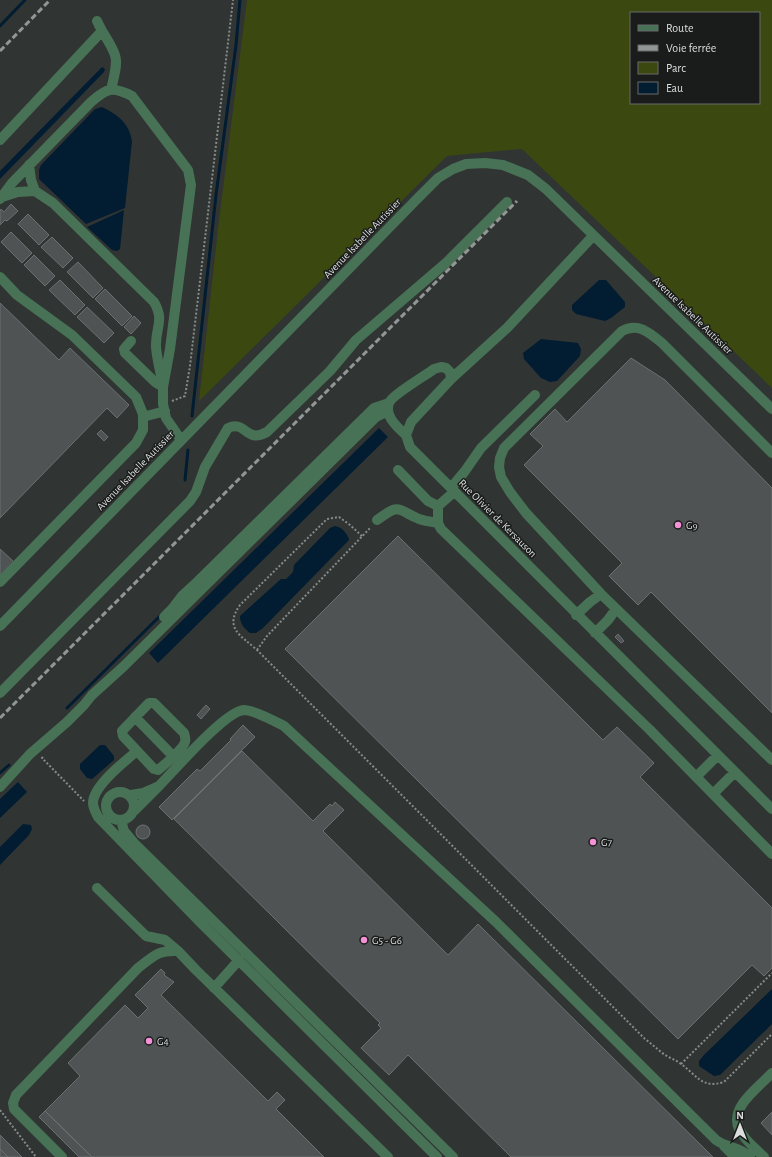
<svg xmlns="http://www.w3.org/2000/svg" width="772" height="1157" font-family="'Alegreya Sans',sans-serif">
<rect width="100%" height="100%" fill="#303534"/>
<path fill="#3b480f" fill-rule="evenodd" d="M247 0H772V388L522 149 447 156 199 401 218 229ZM631 13H759V103H631Z"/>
<path fill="#021c31" d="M102 67 105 69 104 72 0 179V171Z
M102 107C118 115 129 123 132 141L125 208 86 224 39 179V170L41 165 95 109Z
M124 210 120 249 117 251 112 250 87 227Z
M599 280H606L625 302V307L611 318 605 321 576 314 572 310V305Z
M541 339 578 343 581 349 580 356 557 381 550 382 541 378 524 359 523 353Z
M379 428 388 437 158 663 149 653Z
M335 526C342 527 348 534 349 540L263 628 256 633H250C244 628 240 624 240 616L281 579H286L293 572 294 565 330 528Z
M100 745H105L114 756V760L92 779 87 778 80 769V764Z
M18 782 27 792 0 818V799Z
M23 824 31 825 32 829 29 835 0 865V847Z
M772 989V1024L720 1075 714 1076 699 1066V1061L704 1055Z"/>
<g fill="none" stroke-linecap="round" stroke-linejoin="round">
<path stroke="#021c31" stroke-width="3" d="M0 26 25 0
M192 416 216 195 236 45 240 0
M185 480 188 450
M67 708 161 615
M0 773 9 765"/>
</g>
<path fill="#4f5354" stroke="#6b7071" d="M11 204 18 211 7 221 5 220 0 225V211L1 209 4 212Z
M28 214 49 235 39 245 18 224Z
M11 232 32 253 22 263 1 242Z
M52 237 73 258 63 268 41 247Z
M34 255 55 276 45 286 24 265Z
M78 262 103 288 93 298 67 272Z
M60 280 85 305 75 315 49 290Z
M105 289 132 316 122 326 95 299Z
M0 303 59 360 70 348 129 405 117 418 107 408 0 518Z
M87 307 114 333 104 343 77 317Z
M134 316 141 323 131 334 124 327Z
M631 358 665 380 772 488V713L651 592 638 605 609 576 622 563 524 465 543 446 530 434 555 409 567 422Z
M101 430 108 437 104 441 97 434Z
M398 536 603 740 617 727 654 763 640 777 772 908V968L764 976 752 965 678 1039 285 649Z
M0 549 14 562 0 576Z
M618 634 624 641 621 643 615 637Z
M206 705 210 709 201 719 197 715Z
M243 725 255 737 172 820 159 807 197 769 200 771 231 740 230 739Z
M242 751 313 821 330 804 332 806 335 802 344 810 323 831 448 955 478 924 713 1157H511L408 1055 389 1075 361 1048 381 1028 378 1025 380 1023 174 819Z
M136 832a7 7 0 1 1 14 0a7 7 0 1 1-14 0Z
M161 969 165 973 164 975 174 982 161 995 268 1101 277 1092 285 1100 276 1109 324 1157H92L45 1111 80 1076 68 1063 125 1005 138 1018 148 1008 135 995Z
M45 1111 92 1157H79L39 1117Z
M772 1112V1135L761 1123Z
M0 1135 22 1157H8L0 1149Z
M0 1149 8 1157H0Z"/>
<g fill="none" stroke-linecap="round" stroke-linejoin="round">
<path stroke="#878b8a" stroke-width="2" stroke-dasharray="2 2" stroke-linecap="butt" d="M172 401 185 396 190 366 233 0
M362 536 350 525 339 517 327 519 240 605C224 628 240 635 257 650L645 1039C652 1044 658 1050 665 1055 670 1058 676 1060 681 1064 697 1075 701 1089 724 1082L772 1034
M257 650 267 636 371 527
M43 757 42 758 84 801
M681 1064 772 973
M0 1110 36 1157"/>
<path stroke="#487255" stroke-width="10" d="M102 31C120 59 118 59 111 90
M0 140 102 31 97 21
M29 165 31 180 35 191
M0 199 12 183 91 102C107 88 112 86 132 96L188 170 191 185 170 349 163 387C161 373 157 360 156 347 155 328 165 321 154 302L53 203 35 191 18 192 2 197
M593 236 507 328 451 379 411 422 406 435 410 447 772 809
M0 277 17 295 72 335 136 397 143 414V430L136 443 0 582
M131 341 124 349 125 353 155 382 163 387V404L166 418 181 440
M143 417 165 411
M406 435C398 428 384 416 389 403 392 395 425 376 434 369L441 367 446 368 450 372 451 379
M772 453 662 343C650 333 638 322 622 331L504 448 500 458 499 467 501 477 510 492 526 513 601 594 772 760
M398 470 428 501 438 506 454 492
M451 488 465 471 481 448 535 395
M438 506V523L441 529 649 729 772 854
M377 520C400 503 396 509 419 519 425 521 432 522 438 523
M576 615 590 602 601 594
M164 617 172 609 182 596 194 585 374 408 389 403
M0 626 417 199 438 178 453 169 466 164 485 163 503 165 528 175 546 189 772 409
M595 633 608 620 616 609
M0 693 190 501 196 492 205 467 228 428C247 420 245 444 267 432L330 371 356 340 447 262 507 202
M149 703H154L184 733C185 736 186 739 185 742 184 748 163 766 158 770L154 769 123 736 122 731Z
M135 717 173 756
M137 751C124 762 93 786 93 803 93 808 96 813 98 817L200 922 437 1157
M696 777 718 755
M159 786C174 771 225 711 244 710 254 710 274 721 284 726L495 921 716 1140C727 1148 740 1147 750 1157
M0 787 30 754 67 722 84 705 92 695 123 667 376 417 388 411
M106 806a14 14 0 1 1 28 0a14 14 0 1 1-28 0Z
M713 794 735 772
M131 795 143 793 159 786 134 811
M121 820 124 831 134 843 453 1157
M97 888 146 936 165 940 178 951
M214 988 239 960
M724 1146 735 1157
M62 1157 14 1109 13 1103 16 1095 138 968C154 956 157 950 178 951L196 970 388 1157
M764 1157C756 1149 744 1140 739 1129 729 1107 759 1087 772 1073"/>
<path stroke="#929695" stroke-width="3" stroke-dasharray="6 3" stroke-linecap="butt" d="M0 51 50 0
M0 718 517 201"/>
</g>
<g fill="#f391d6" stroke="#1a1c1b" stroke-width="1.5">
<circle cx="678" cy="525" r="4"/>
<circle cx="593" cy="842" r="4"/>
<circle cx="364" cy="940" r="4"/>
<circle cx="149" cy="1041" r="4"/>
</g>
<g text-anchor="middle" stroke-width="3" stroke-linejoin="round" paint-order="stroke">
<g font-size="11" fill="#dbdedd" stroke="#1a1c1b">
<text transform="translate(362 238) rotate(-46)" y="4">Avenue Isabelle Autissier</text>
<text transform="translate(693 315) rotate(44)" y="4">Avenue Isabelle Autissier</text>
<text transform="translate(135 470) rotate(-46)" y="4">Avenue Isabelle Autissier</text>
<text transform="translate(498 518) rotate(45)" y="4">Rue Olivier de Kersauson</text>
</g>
<g font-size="11" fill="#dbdedd" stroke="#1a1c1b" text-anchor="start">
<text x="686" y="529">G9</text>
<text x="601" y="846">G7</text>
<text x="372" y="944">G5 - G6</text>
<text x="157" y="1045">G4</text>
</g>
</g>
<rect x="630" y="12" width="130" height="92" fill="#1a1c1b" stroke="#676a69"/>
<rect x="638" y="25" width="20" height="6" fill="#487255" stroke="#676a69"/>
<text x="666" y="32" font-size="12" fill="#dbdedd">Route</text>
<rect x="638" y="45" width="20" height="6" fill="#929695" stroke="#676a69"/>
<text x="666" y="52" font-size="12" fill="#dbdedd">Voie ferrée</text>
<rect x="638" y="62" width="20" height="12" fill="#3b480f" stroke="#676a69"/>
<text x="666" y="72" font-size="12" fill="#dbdedd">Parc</text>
<rect x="638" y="82" width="20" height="12" fill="#021c31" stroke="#676a69"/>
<text x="666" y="92" font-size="12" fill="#dbdedd">Eau</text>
<g transform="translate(740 1125)" stroke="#1a1c1b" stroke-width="3" paint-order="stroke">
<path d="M0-3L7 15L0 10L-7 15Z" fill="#dbdedd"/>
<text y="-6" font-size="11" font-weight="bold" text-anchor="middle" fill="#dbdedd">N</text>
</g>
</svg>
